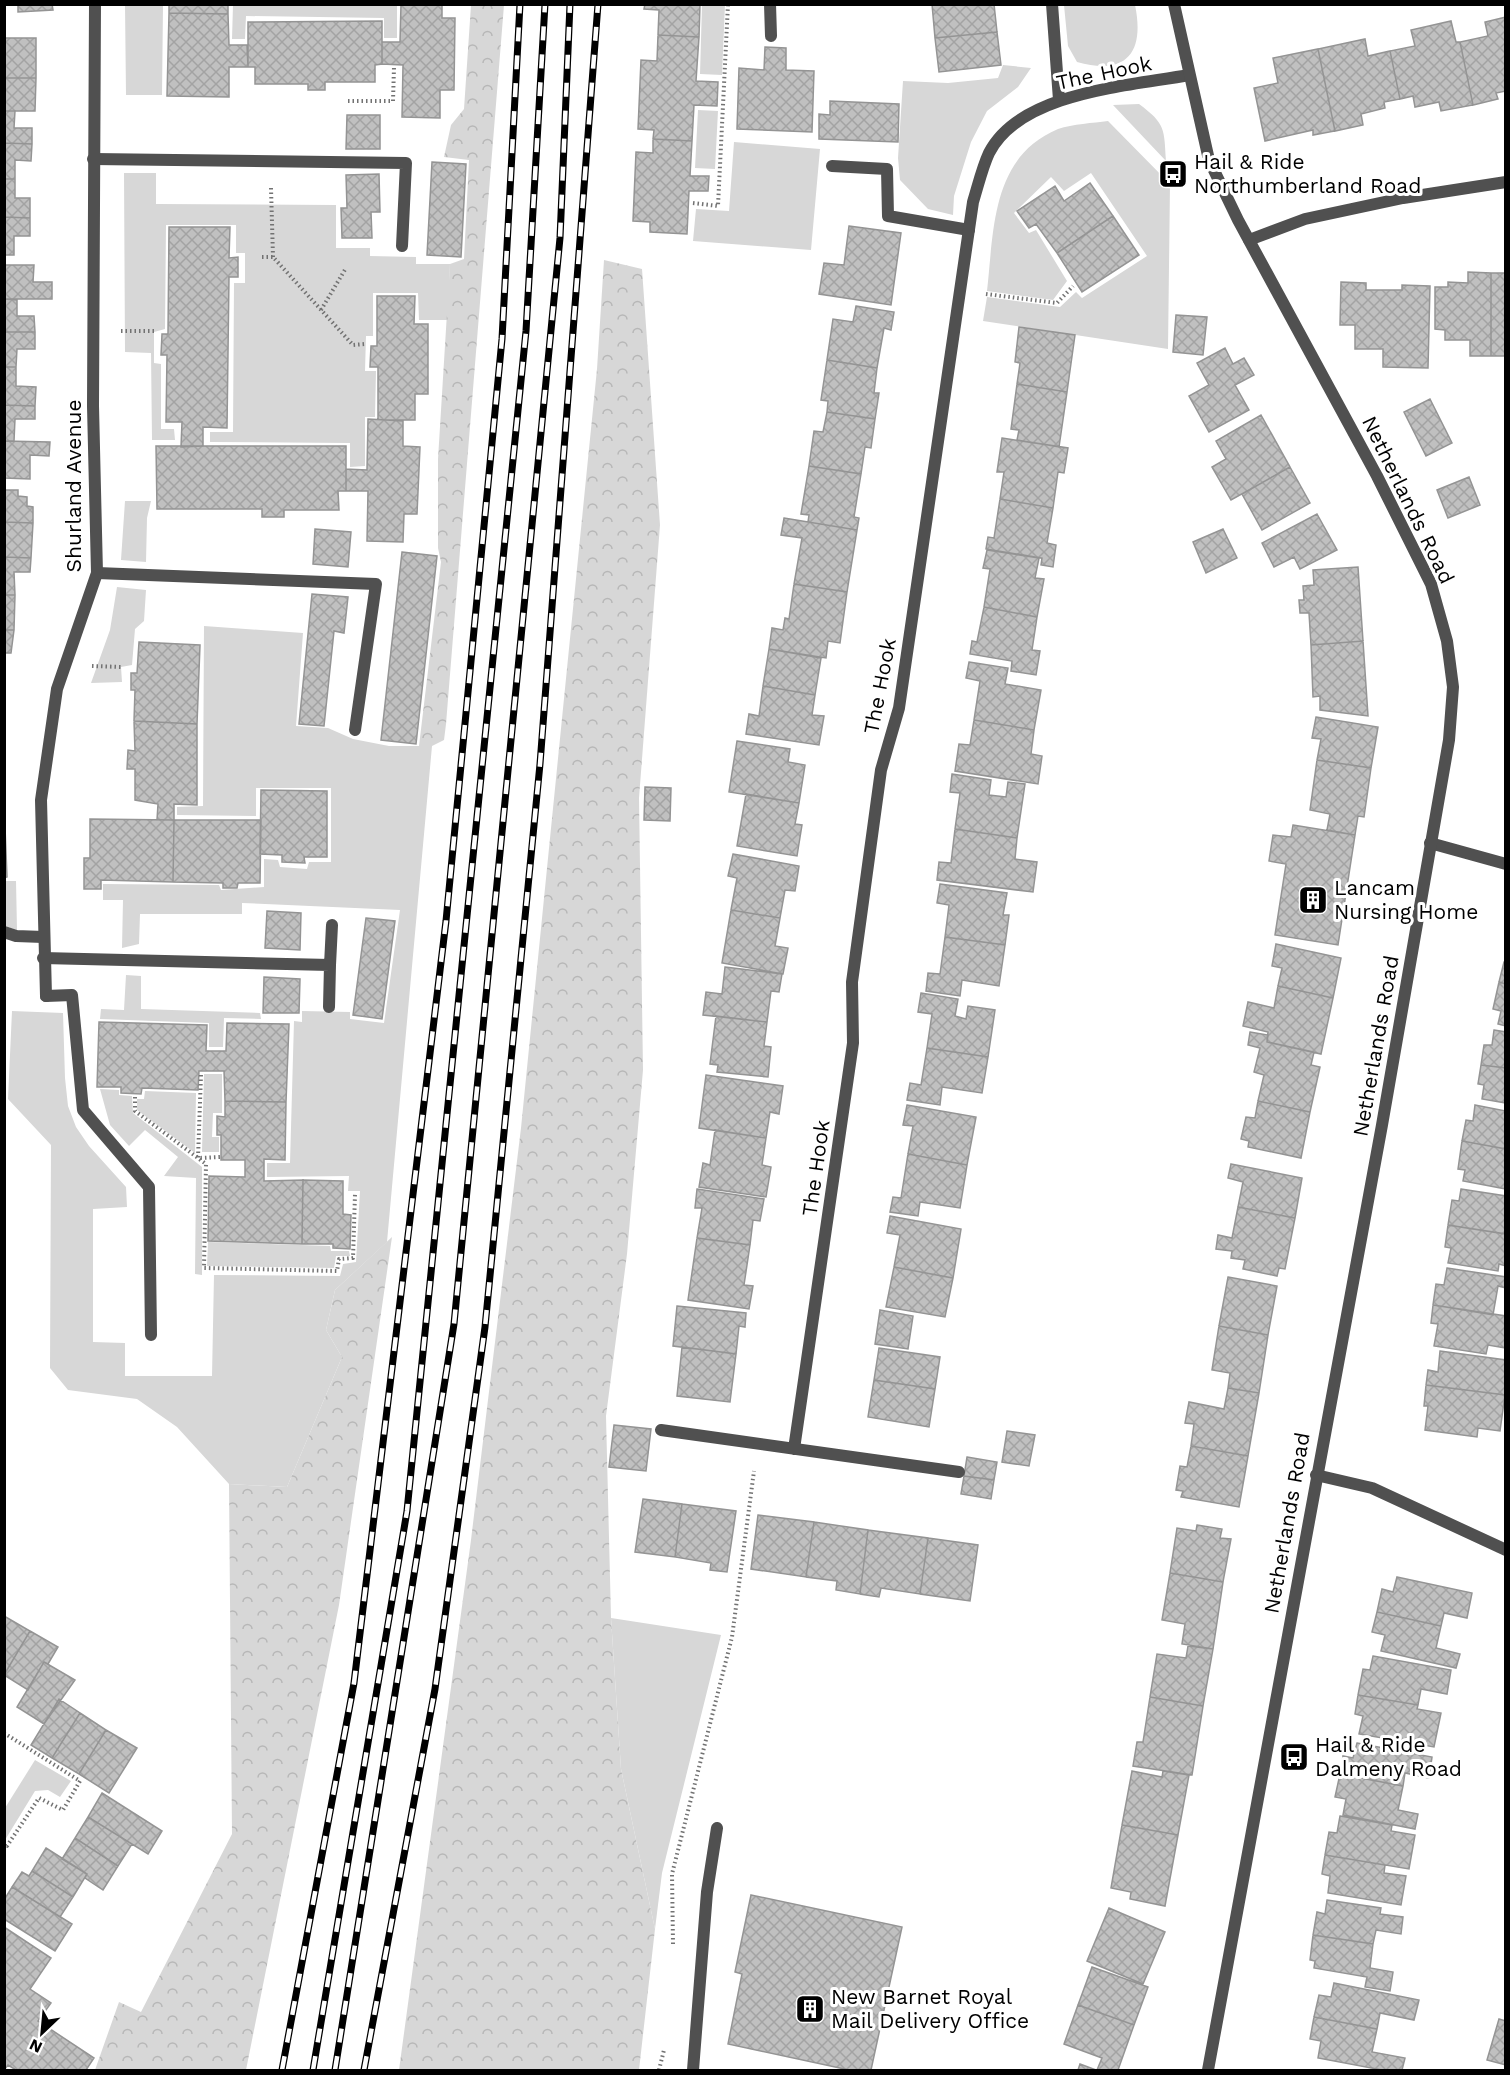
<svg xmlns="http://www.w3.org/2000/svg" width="1510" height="2075" font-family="'Work Sans',sans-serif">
<defs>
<pattern id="forest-crowns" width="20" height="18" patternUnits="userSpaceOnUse" patternTransform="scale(1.5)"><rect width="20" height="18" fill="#d7d7d7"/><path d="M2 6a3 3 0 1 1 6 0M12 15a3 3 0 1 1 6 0" fill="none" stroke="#b7b7b7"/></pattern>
<pattern id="building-cross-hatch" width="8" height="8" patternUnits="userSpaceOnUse" patternTransform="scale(1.5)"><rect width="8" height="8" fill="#c0c0c0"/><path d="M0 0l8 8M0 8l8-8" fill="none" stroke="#a3a3a3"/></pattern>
</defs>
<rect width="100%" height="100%" fill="#fff"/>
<path fill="#d7d7d7" d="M125 5H163L162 95H126Z
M233 5H397V38H384V18L246 16 245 39H232Z
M702 5H725L722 75 700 74Z
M1064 5H1135C1145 53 1126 76 1077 62L1068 46Z
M1003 65 1031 68 1018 87 987 111 971 142 954 196 953 215 928 209 900 180 898 158 903 81 948 83 998 78Z
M1139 104C1166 124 1164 129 1166 161L1113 105Z
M698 110 718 111 715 169 695 168Z
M1108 121 1170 184 1168 349 983 321 987 297 1060 307 1076 292 1082 298 1147 256 1091 173 1064 191 1051 177 1014 213 1029 233 1036 230 1067 281 1053 300 987 291C994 230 991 157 1058 129 1073 124 1093 123 1108 121Z
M734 142 820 149 811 250 693 241 696 209 729 211Z
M124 173H156V204L336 205V248H370V256L416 257V264H450L448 320H419L418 293H373V336H366L365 371H376L375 417H365V466L350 467V443L210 442V432H233L234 283H245V253H236V225H166L165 329 154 332V363L161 364V429H174L175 440H152L151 353 125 352Z
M125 501H151L147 518 146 562 121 560Z
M117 587 146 590 144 621 135 629 132 665 121 667 122 682 91 683 110 630Z
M204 626 303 633 296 726 328 728 353 739 389 746H432L387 1242 335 1290 326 1330 342 1357 287 1487 229 1484 177 1427 137 1399 68 1390 50 1368 51 1145 8 1099 12 1011 63 1013 65 1078 68 1106 76 1127 89 1146 126 1187 127 1207 93 1209V1342L125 1343V1376H212L214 1275 340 1276 343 1264 356 1262 360 1191H348L349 1176 267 1177V1163H290L294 1021 302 1022V1011L350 1012V1019L384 1023 400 910 242 903V914H140L139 944 122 948 123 900H103V884L219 885 221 890 264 887V859L278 860 280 867 307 869 309 862H331V788H256V816L177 815V807L203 806Z
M4 881H16L17 930 5 926Z
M126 975 141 976V1009L260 1013 261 1019 224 1018 223 1047H209V1023L100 1019 101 1009 124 1010Z
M204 1074H222V1113H213L212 1137H219V1152H202Z
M100 1089 119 1090V1095L132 1096 133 1113 202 1167V1275L195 1274 196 1178 164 1176 178 1157 145 1130 129 1146 110 1125Z
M145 1091 196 1093 195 1153 137 1110V1099H144Z
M208 1242 330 1246 331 1251H349L350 1256H336L334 1268 207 1266Z
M611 1618 721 1635 662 1873 655 1929 621 1769Z
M35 1760 71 1781 60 1797 48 1790 35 1791 5 1840V1808Z"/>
<path fill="url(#forest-crowns)" d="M471 5H504L446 724 444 740 432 746H419L441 562 438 548V459L450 264 464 259 469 160 444 157 451 125 464 109Z
M604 260 642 269 660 525 639 798 643 1070 627 1254 606 1416 611 1618 621 1769 655 1929 639 2070H399L471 1540 521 1128 597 369Z
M392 1237 339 1605 246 2070H95L119 2002 141 2012 232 1834 229 1484 287 1487 342 1357 326 1330 335 1290Z"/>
<path fill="url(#building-cross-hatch)" stroke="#949494" stroke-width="1.5" d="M18 4H52L53 10 18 12Z
M169 4H228V14L169 13Z
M401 4H442V18H455L454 90H440V118L402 117 403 65 382 64V42H400Z
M645 4H700L699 37 658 35 659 10 644 9Z
M932 4H994L997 32 935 38Z
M169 13 228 14 229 45H247L248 67H229V97L167 96Z
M1506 17V91L1496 93 1498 99 1473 105 1460 42 1488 36 1485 22Z
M382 21V64L375 65V82H325V90H308V84H255V67H248V22Z
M1451 21 1456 42H1460L1473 105 1441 111 1439 102 1415 107 1413 96 1400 99 1390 51 1415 46 1411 30Z
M997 32 1001 65 939 72 935 38Z
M658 35 699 37 696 81 718 82 717 106 694 105 692 141 653 139 654 130 638 129 641 60 657 61Z
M4 38H36V78H4Z
M1365 39 1368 56 1390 51 1400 99 1384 102 1385 108 1361 114 1363 125 1335 131 1318 49Z
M765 47 786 48V70L814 71 812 132 737 129 739 68 764 70Z
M1318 49 1335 131 1313 135V130L1265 141 1254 88 1278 83 1273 58Z
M4 78H36L35 111H4Z
M830 101 899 104 898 142 819 139V114L830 115Z
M4 111H15L14 128H32V144L4 143Z
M347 115H380V149H346Z
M653 139 692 141 690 176H709L708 191H689L687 234 650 232V222L633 221 636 152 653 153Z
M4 143 32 144 31 161 15 160V179H4Z
M432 162 466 164 461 257 427 255Z
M379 174 380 212H371L372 238H342L341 208H347L346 175Z
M4 179H15V198H30V218L4 217Z
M1090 183 1113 216 1057 253 1036 224 1029 228 1017 211 1055 186 1064 201Z
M1113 216 1139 255 1082 292 1057 253Z
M4 217 30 218V236H14V255H4Z
M849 226 901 233 891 305 819 294 824 263 844 265Z
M169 227H230L229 258 238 257V277H229L227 428 203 427V446L181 447 182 422H166L167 355H161L162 334H168Z
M4 265H34L33 282H52V299H4Z
M1468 272 1491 273V356H1470V340H1445V330L1435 329V287H1448V282L1468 283Z
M1491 273H1506V356H1491Z
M1341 282 1366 283V290H1402V285L1430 286 1428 368 1383 367V349H1355V325H1340Z
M377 296H415L414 324H428V394H415V420H378V367H370L371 346H377Z
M4 299 17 300V316H34L35 332H4Z
M856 306 894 312 891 330 884 328 877 368 827 360 833 319 853 322Z
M1176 315 1207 317 1203 355 1173 352Z
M1019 327 1075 335 1067 392 1017 384 1020 363 1015 362Z
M4 332H35V349H17L16 367H4Z
M1225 348 1233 364 1244 358 1254 375 1235 385 1249 410 1209 432 1189 396 1209 385 1197 363Z
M827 360 877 368 874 393H879L875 419 827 412 828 401 821 400Z
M4 367H16V386L36 387 35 406 4 405Z
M1017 384 1067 392 1059 447 1017 440 1019 430 1011 429Z
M1430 399 1452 443 1426 456 1404 412Z
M4 405 35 406V419H15L14 441H4Z
M827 412 875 419 871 448 865 447 861 474 809 466 814 431 823 432Z
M1261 415 1290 467 1231 500 1212 467 1226 459 1216 441Z
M368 419 403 421V446L420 447 417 514H404L403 542 367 541 368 491H346V469L367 470Z
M1002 438 1068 448 1064 473 1058 472 1053 508 1000 499 1004 472H997Z
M4 441 50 442 49 456 30 455V479L4 478Z
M156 446H346V491H338L339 510H284V517H262V509H157Z
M809 466 861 474 854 517 859 518 857 530 808 522 809 515 801 514Z
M1290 467 1310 503 1262 530 1242 494Z
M1469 477 1480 505 1448 518 1437 490Z
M4 490H18V496L27 497V506L33 507V523L4 522Z
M1000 499 1053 508 1047 543 1056 545 1053 567 1041 565 1042 558 986 549 988 537 994 538Z
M1317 514 1337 550 1300 569 1294 557 1274 567 1262 543Z
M784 518 857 530 847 592 794 584 802 538 781 535Z
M4 522 33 523 31 558 4 557Z
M315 529 351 532 348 567 313 564Z
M1223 529 1237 558 1206 573 1193 542Z
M987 550 1039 558 1035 578 1044 579 1037 617 984 607 990 569 983 568Z
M402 552 437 556 416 744 381 740Z
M4 557 31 558 30 572H14L15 595H4Z
M1358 567 1363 641 1311 645 1309 613H1300L1299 600H1304L1303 586 1314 585 1313 570Z
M794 584 847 592 840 643 828 641 826 658 769 649 772 628 783 630 785 618 789 619Z
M312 594 348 597 344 633 334 631 324 726 299 724Z
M4 595H15L14 630H4Z
M984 607 1037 617 1032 650 1040 651 1036 675 1011 671 1012 661 970 654 972 641 977 642Z
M4 630H14L11 653H4Z
M1363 641 1368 716 1320 710V696L1313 697 1311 645Z
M139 642 200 645 197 724 134 721 135 690H131V673H137Z
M769 649 821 658 815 695 763 686Z
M969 662 1008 668 1005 684 1041 690 1034 730 974 720 980 681 966 678Z
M763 686 815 695 812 715 824 716 819 745 746 734 749 714 759 716Z
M1316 717 1378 727 1371 768 1317 760 1321 739 1312 738Z
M974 720 1034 730 1031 754 1042 756 1038 784 955 771 959 744 970 745Z
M134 721 197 724V805L174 804V820H157L158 804 135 800V769H127L128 750 135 751Z
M737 741 790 749 788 762 805 765 799 803 729 792Z
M1317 760 1371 768 1364 817 1358 816 1355 835 1327 830 1330 814 1310 810Z
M952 774 991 780 989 795 1006 797 1008 782 1025 784 1017 838 955 829 960 793 950 792Z
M645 787 671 788 670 821 644 820Z
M261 790 327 791V857H304L305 863 282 862V855L260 854Z
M746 794 799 803 795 824 802 825 797 856 737 846Z
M90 819 174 820 173 882 101 880V889H84V858H90Z
M174 820H261L260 883H238L237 888H223V883L173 882Z
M1293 825 1355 835 1338 945 1275 935 1286 864 1269 861 1273 835 1291 837Z
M4 827H5L7 877 4 878Z
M955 829 1017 838 1015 859 1037 862 1033 892 937 880 939 862 951 863Z
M733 854 799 866 795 891 785 890 780 918 731 910 737 878 728 876Z
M940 884 1007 893 1003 915H1009L1005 945 945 937 949 905 937 903Z
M731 910 780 918 775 946 788 948 783 974 722 963Z
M267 911 301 913 300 950 265 948Z
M366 918 395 921 382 1019 353 1015Z
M945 937 1005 945 999 986 962 980 960 996 926 991 928 973 940 974Z
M1276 944 1341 958 1333 998 1278 986 1282 968 1272 966Z
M1504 962H1506V984L1499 982Z
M725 967 782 974 779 992 771 991 767 1022 703 1015 706 992 722 994Z
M264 977 300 979 299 1013H263Z
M1499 982 1506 984V1026L1498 1024 1501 1011 1493 1009Z
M1278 986 1333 998 1321 1054 1267 1042 1268 1032 1243 1026 1248 1002 1274 1008Z
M921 993 958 999 955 1016 966 1019 968 1006 995 1010 988 1057 927 1048 932 1014 918 1012Z
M716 1016 767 1022 764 1046 771 1047 768 1077 717 1072 718 1065 710 1064Z
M99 1022 207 1025 206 1051H226L227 1023 289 1024 286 1102 225 1101 224 1071H199L198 1090 142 1088 141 1094 121 1093V1087H97Z
M1494 1030 1506 1032V1068L1481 1065 1484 1045H1492Z
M1250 1032 1268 1035 1267 1042 1314 1052 1311 1065 1320 1067 1310 1112 1258 1101 1264 1075 1254 1072 1260 1048 1248 1045Z
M927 1048 988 1057 982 1093 942 1087 940 1105 907 1100 910 1083 921 1085Z
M1481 1065 1506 1068V1103L1482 1099 1484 1085 1478 1084Z
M706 1075 783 1086 779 1114 770 1112 766 1138 699 1128Z
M225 1101 286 1102 285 1160 264 1159V1181L303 1180 302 1244 208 1241 209 1176 245 1177V1160H221V1135H217V1116L225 1117Z
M1258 1101 1310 1112 1301 1158 1248 1147 1249 1141 1241 1139 1246 1117 1255 1118Z
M907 1105 976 1117 967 1165 908 1154 913 1126 903 1125Z
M1475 1105 1506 1111V1149L1462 1141 1466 1120 1473 1121Z
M715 1130 766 1138 762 1165 771 1167 766 1197 699 1187 703 1163 710 1165Z
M1462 1141 1506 1149V1189L1463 1181 1465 1170 1458 1169Z
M908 1154 967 1165 960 1208 920 1202 918 1216 890 1212 893 1197 901 1198Z
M1231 1164 1302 1178 1295 1218 1238 1207 1243 1182 1228 1178Z
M303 1180 343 1181V1214L351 1215 350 1249 333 1248V1244H302Z
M697 1189 764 1199 760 1221 753 1220 750 1245 697 1238 702 1208H695Z
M1461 1189 1506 1196V1234L1448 1225 1452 1200 1459 1201Z
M1238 1207 1295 1218 1285 1269 1279 1268 1277 1276 1243 1269 1245 1260 1231 1258 1232 1251 1216 1249 1218 1235 1232 1238Z
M890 1216 961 1229 953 1278 894 1267 900 1235 887 1233Z
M1448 1225 1506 1234V1266L1499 1264 1498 1271 1448 1263 1451 1248 1445 1247Z
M697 1238 750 1245 744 1285 753 1286 749 1309 688 1300Z
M894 1267 953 1278 945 1317 886 1307Z
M1447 1268 1506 1277V1288L1498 1286 1493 1315 1433 1305 1436 1284 1444 1285Z
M1228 1277 1277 1286 1268 1335 1219 1326Z
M1433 1305 1506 1316V1348L1488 1345 1486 1354 1434 1346 1438 1324 1431 1323Z
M677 1306 746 1313 745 1327 739 1326 736 1354 673 1346Z
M880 1310 913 1316 908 1349 875 1344Z
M1219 1326 1268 1335 1259 1393 1228 1388 1230 1373 1212 1370Z
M682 1347 736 1354 730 1402 677 1396Z
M879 1348 940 1357 935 1389 874 1380Z
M1440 1351 1506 1360 1505 1395 1426 1385 1428 1370 1438 1372Z
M874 1380 935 1389 929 1427 868 1417Z
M1426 1385 1505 1395 1500 1431 1478 1428 1477 1437 1425 1430 1428 1406H1424Z
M1228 1388 1259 1393 1248 1456 1191 1446 1194 1424 1185 1423 1189 1402 1224 1409Z
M614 1425 651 1429 646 1471 609 1467Z
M1007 1431 1035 1435 1029 1466 1002 1462Z
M1191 1446 1248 1456 1239 1507 1181 1497 1183 1491 1176 1490 1180 1466 1187 1467Z
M967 1457 997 1462 994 1480 964 1476Z
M964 1476 994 1480 991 1499 961 1494Z
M643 1499 682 1504 675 1557 635 1552Z
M682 1504 736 1511 727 1572 710 1570 711 1563 675 1557Z
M758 1515 814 1522 806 1577 751 1569Z
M814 1522 868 1530 860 1594 836 1590 837 1581 806 1577Z
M1197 1525 1222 1529 1220 1538 1231 1539 1223 1582 1170 1573 1177 1528 1196 1531Z
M868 1530 928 1538 920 1594 881 1588 879 1597 860 1594Z
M928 1538 978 1545 970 1601 920 1594Z
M1170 1573 1223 1582 1213 1649 1182 1644 1185 1624 1162 1620Z
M1397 1577 1472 1593 1467 1618 1444 1613 1441 1626 1377 1612 1382 1589 1393 1592Z
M1377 1612 1441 1626 1436 1648 1460 1654 1456 1668 1381 1651 1385 1635 1372 1632Z
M4 1616 30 1631 4 1675Z
M30 1631 58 1647 48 1664 44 1662 28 1690 4 1675Z
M1188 1646 1213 1649 1203 1706 1150 1697 1157 1654 1186 1658Z
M1373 1656 1451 1670 1447 1694 1421 1689 1418 1705 1358 1695 1363 1669 1370 1670Z
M44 1662 75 1680 44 1724 17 1707Z
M1358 1695 1418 1705 1417 1709 1441 1713 1434 1747 1359 1734 1363 1716 1355 1714Z
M1150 1697 1203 1706 1192 1775 1133 1766 1137 1742H1143Z
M59 1699 80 1713 52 1758 31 1745Z
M80 1713 106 1730 79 1774 52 1758Z
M106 1730 137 1748 109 1793 79 1774Z
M1357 1743 1432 1757 1429 1778 1405 1773 1403 1786 1340 1774 1343 1756 1353 1758Z
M1132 1771 1162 1777 1163 1771 1189 1775 1178 1835 1122 1825Z
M1340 1774 1403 1786 1398 1810 1418 1814 1415 1829 1343 1815 1346 1799 1335 1797Z
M102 1793 162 1831 148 1854 88 1817Z
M1340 1816 1392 1825 1391 1831 1415 1835 1409 1869 1325 1855 1329 1832 1337 1833Z
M88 1817 132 1844 118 1866 75 1838Z
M1122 1825 1178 1835 1165 1906 1130 1899 1131 1892 1111 1888Z
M75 1838 118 1866 103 1890 85 1878 87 1874 62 1859Z
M46 1848 87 1874 73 1897 32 1871Z
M1325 1855 1385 1865 1384 1873 1406 1876 1401 1905 1328 1893 1330 1876 1322 1874Z
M32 1871 73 1897 60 1917 12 1887 22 1872 29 1876Z
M12 1887 72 1924 55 1951 4 1919V1900Z
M751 1895 902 1927 871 2070H849L728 2044 742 1974 735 1972Z
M1327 1900 1381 1908 1380 1914 1403 1917 1401 1934 1376 1930 1373 1944 1313 1935 1317 1912 1325 1914Z
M1109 1908 1165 1932 1143 1984 1087 1961Z
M4 1927 51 1958 30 1989 51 2003 38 2021 94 2058 86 2070H16L8 2065 4 2070Z
M1313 1935 1373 1944 1370 1968 1393 1972 1390 1991 1365 1987 1367 1977 1314 1968 1315 1961 1310 1960Z
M1092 1967 1148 1987 1134 2025 1078 2005Z
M1334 1983 1419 2000 1414 2020 1380 2013 1377 2029 1314 2017 1319 1995 1331 1997Z
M1078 2005 1134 2025 1118 2070H1097L1102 2058 1064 2044Z
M1314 2017 1377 2029 1372 2052 1405 2058 1402 2070H1382L1318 2058 1321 2041 1310 2039Z
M1499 2019 1506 2021V2065L1487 2060Z
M1080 2064 1096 2070H1078Z"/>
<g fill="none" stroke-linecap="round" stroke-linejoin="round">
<path stroke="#727272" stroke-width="4" stroke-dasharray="1.5 3" stroke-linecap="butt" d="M348 101H393L394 67
M271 188 273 257
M693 203 718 206 728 4
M262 257H273L353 345 365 344
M986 294 1057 303 1073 286
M321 310 346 268
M121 331H154
M92 666 121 667
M201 1075 198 1158 221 1157
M135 1097V1111L206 1164 204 1268 337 1271 339 1259 353 1258 355 1194
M4 1733 80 1781 63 1810 39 1798 7 1846H4
M673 1944 672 1874 732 1637 754 1471
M659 2070 664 2050"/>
<path stroke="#505050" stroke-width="12" d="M93 159 406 163 402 246
M832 166 887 169 888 216 969 230
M97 573 376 584 355 730
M4 932 16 936 43 937
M43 958 330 965 329 1007
M330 965 332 925
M46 996 72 995 83 1110 149 1187 151 1335
M693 2070 707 1892 717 1828"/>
<path stroke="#505050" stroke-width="12" d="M770 4 771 36
M1052 4 1059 100
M1249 240 1305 219 1403 198 1506 182
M1430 843 1506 864
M46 996 41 800 57 689 97 573 93 406 95 4
M661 1430 959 1472
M794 1449 853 1043 852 982 881 770 899 708 973 202C978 186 982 168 989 153 1020 92 1129 86 1189 75
M1316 1475 1372 1488 1506 1550"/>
<path stroke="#505050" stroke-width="12" d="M1174 4 1209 160 1238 220 1377 476 1431 584 1447 641 1453 687 1449 740 1382 1125 1208 2070"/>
<g stroke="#000" stroke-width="7">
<path id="rail" d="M282 2070 354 1683 446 921 502 339 520 4
M313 2070 407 1511 526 331 545 4
M335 2070 454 1324 560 238 570 4
M364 2070 435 1689 485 1327 540 764 598 4"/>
</g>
<use href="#rail" stroke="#fff" stroke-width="4.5" stroke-dasharray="14" stroke-linecap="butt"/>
</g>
<defs>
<g id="bus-square" transform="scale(1.5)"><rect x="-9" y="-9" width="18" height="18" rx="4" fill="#000" stroke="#fff"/><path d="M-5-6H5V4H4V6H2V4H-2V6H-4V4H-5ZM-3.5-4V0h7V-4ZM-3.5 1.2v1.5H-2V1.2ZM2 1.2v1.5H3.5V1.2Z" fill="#fff"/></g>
<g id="building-square" transform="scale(1.5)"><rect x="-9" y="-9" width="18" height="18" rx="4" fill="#000" stroke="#fff"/><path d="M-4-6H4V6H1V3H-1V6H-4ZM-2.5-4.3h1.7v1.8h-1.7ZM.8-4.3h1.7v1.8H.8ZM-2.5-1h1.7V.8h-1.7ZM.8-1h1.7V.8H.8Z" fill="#fff"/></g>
</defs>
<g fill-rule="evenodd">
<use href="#bus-square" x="1173" y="174"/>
<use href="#building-square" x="1313" y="900"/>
<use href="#bus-square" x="1294" y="1757"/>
<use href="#building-square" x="810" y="2009"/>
</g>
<g text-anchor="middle" stroke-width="6" stroke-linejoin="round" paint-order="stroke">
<g font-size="21" fill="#000" stroke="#fff">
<text transform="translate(1104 73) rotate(-12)" y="7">The Hook</text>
<text transform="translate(74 486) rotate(-90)" y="7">Shurland Avenue</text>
<text transform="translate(1408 500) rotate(64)" y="7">Netherlands Road</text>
<text transform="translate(880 686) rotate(-79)" y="7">The Hook</text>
<text transform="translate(1376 1046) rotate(-80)" y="7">Netherlands Road</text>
<text transform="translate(816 1168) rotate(-82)" y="7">The Hook</text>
<text transform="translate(1287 1523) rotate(-80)" y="7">Netherlands Road</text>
</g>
<g font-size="21" fill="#000" stroke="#fff" text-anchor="start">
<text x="1194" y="169">Hail &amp; Ride<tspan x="1194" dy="24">Northumberland Road</tspan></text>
<text x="1334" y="895">Lancam<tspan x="1334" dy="24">Nursing Home</tspan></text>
<text x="1315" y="1752">Hail &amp; Ride<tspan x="1315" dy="24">Dalmeny Road</tspan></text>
<text x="831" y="2004">New Barnet Royal<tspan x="831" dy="24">Mail Delivery Office</tspan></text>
</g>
</g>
<rect width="1510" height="2075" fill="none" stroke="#000000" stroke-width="12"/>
<g transform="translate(42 2033) rotate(206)" stroke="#ffffff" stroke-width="4.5" paint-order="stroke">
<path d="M0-4.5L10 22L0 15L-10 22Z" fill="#000000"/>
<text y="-9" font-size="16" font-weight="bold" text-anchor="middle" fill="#000000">N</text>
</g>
</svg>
